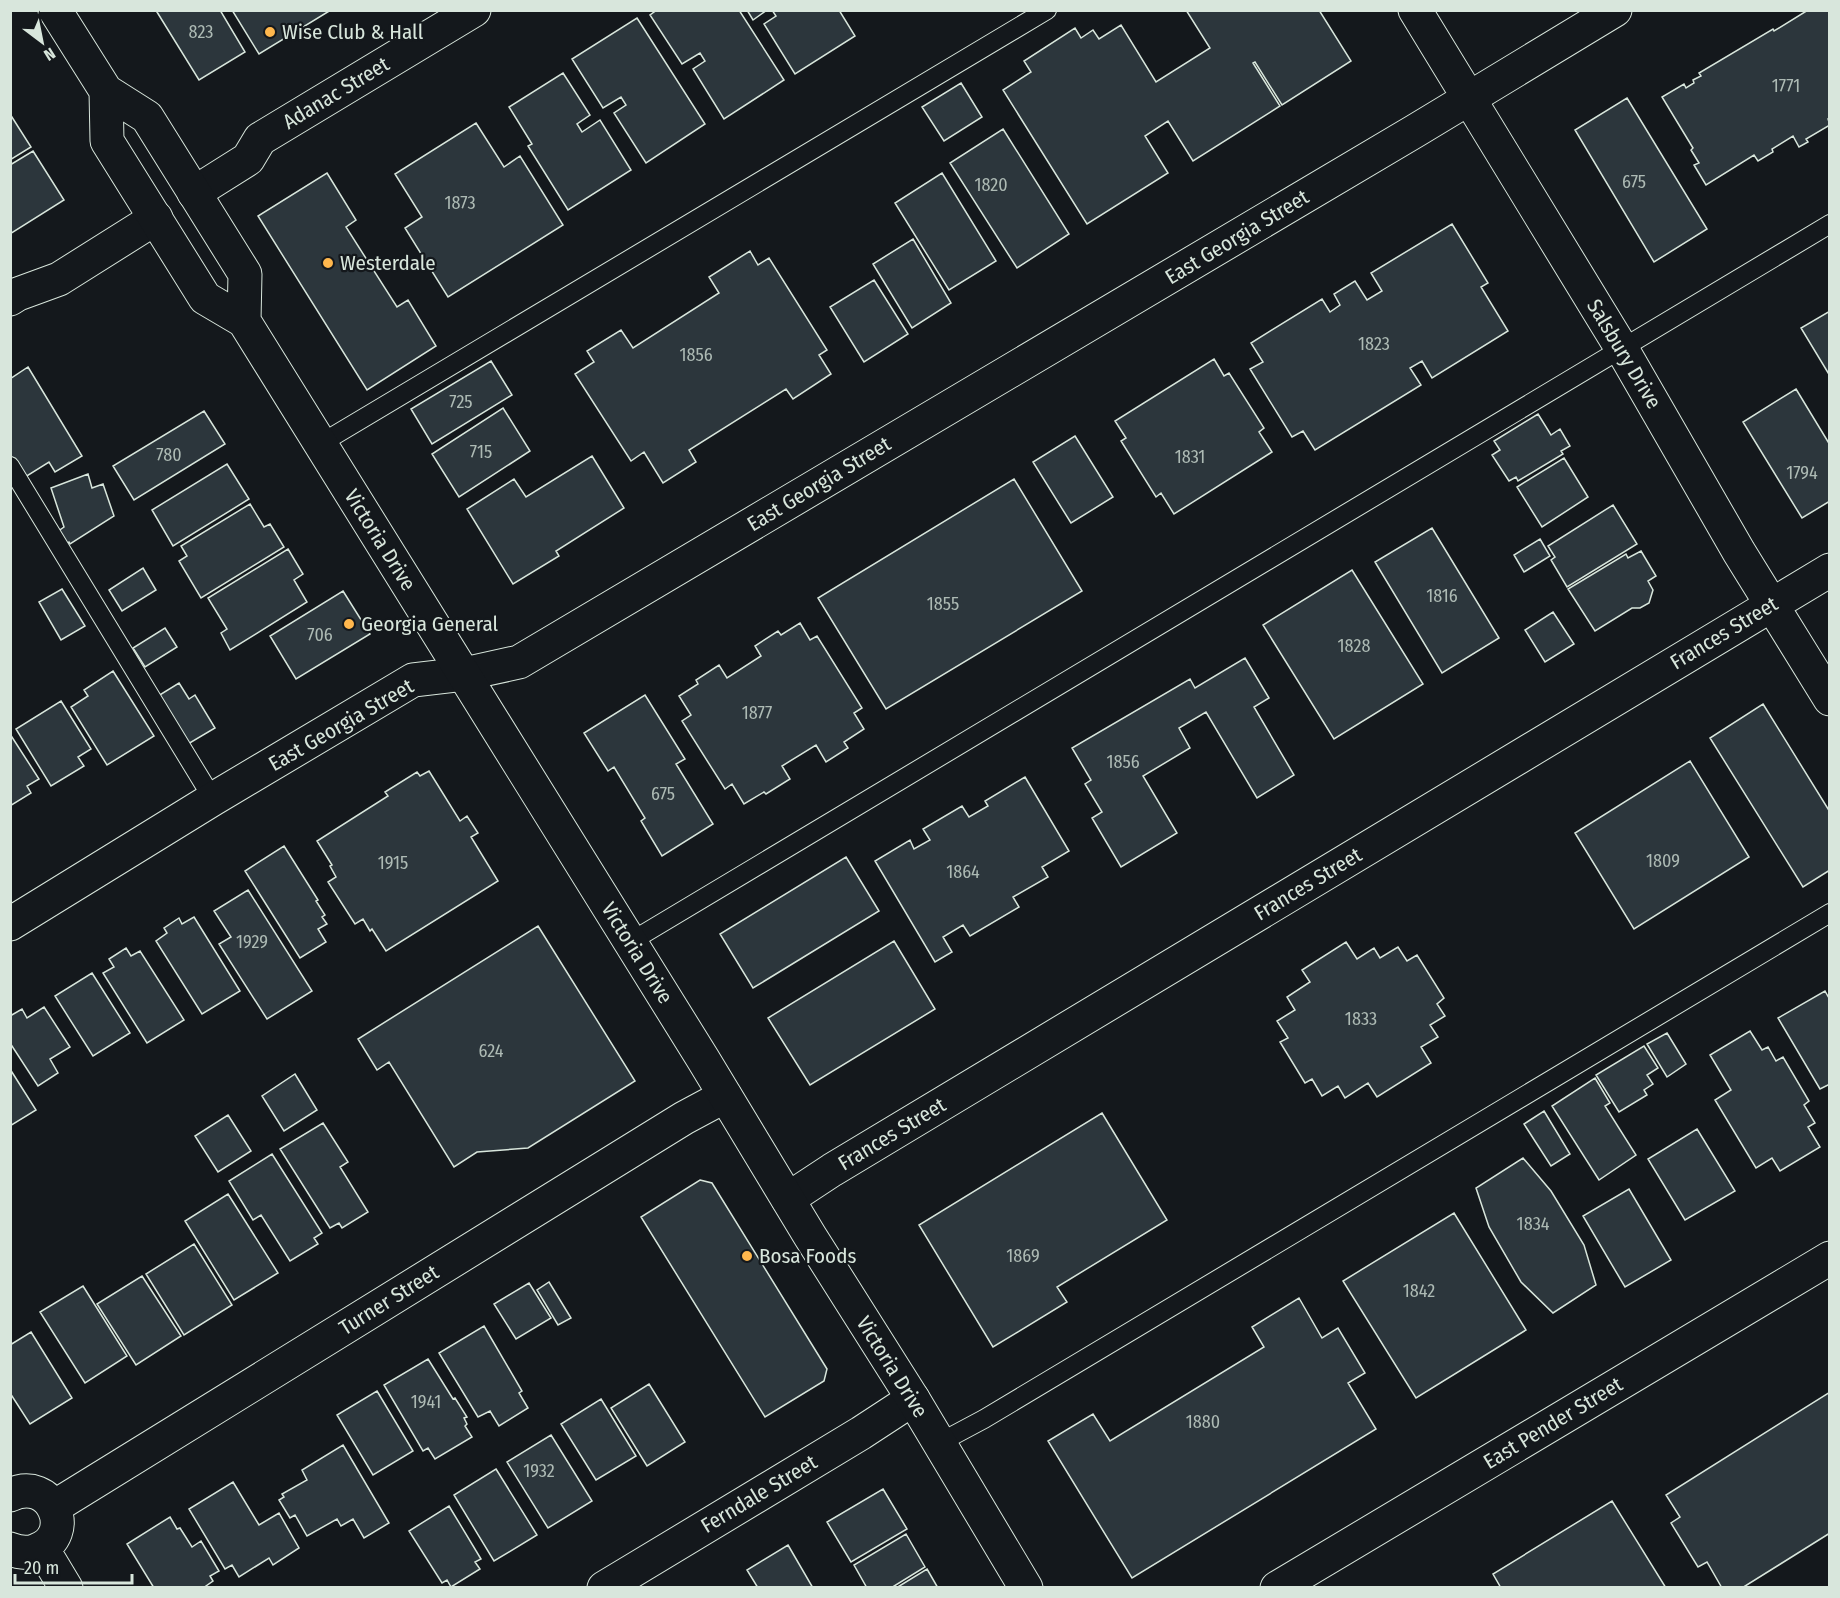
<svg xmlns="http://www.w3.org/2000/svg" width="1840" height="1598" font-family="'Fira Sans Condensed',sans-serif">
<rect width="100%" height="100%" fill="#14181c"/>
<path fill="#2c363c" stroke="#d8e6dc" stroke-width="1.5" d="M159 10H220L245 52 199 80 157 12Z
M232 10H331L259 54Z
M657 10H739L784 80 724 119 693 69 705 61 700 53 682 64 650 15Z
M747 10H767L753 20Z
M772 10H839L855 36 795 74 764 24 776 16Z
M1186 10H1319L1351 61 1282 105 1255 62 1253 63 1280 106 1193 161 1168 121 1145 136 1168 173 1087 224 1003 90 1031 72 1024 61 1075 28 1081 38 1093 30 1099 39 1121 25 1156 82 1210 48Z
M1808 10H1830V118L1828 119 1830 125 1806 139 1808 142 1799 147 1793 136 1772 149 1773 152 1758 161 1754 155 1706 185 1694 165 1699 163 1691 150 1693 148 1662 97 1684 84 1686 88 1694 83 1693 80 1701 76 1699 73 1773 29 1774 31Z
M637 18 705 124 646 163 614 113 626 105 621 97 603 108 572 59Z
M563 73 590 115 577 124 582 132 600 120 631 170 568 210 528 146 532 144 509 107Z
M961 83 982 117 944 141 922 107Z
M1627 98 1707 229 1654 262 1575 130Z
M10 114 31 147 10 160Z
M476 123 504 167 520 156 563 225 448 297 405 228 422 217 395 174Z
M1003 129 1069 234 1017 268 950 163Z
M33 151 64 200 10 234V165Z
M327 173 356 220 346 227 397 307 408 300 436 346 367 390 258 216Z
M942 173 996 261 949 290 895 203Z
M1452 224 1488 283 1481 287 1508 331 1432 378 1422 361 1410 368 1421 385 1315 450 1303 431 1292 437 1250 369 1263 362 1251 343 1322 299 1330 312 1340 305 1334 294 1355 281 1367 300 1382 291 1371 273Z
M913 239 951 303 912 328 873 264Z
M750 251 758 265 769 258 827 350 819 355 831 374 793 399 786 389 689 450 696 462 663 483 644 452 631 461 575 374 594 362 587 351 621 330 633 348 719 293 709 277Z
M874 280 908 334 864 362 830 307Z
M1830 311V376L1801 328Z
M1214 359 1224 376 1229 373 1264 428 1259 432 1272 452 1174 514 1161 493 1156 497 1121 441 1126 438 1115 421Z
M491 361 512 395 432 444 411 409Z
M28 367 82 456 55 472 49 462 22 479 10 461V379Z
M1796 389 1830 445V501L1802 518 1743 422Z
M503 408 530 451 459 497 432 454Z
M204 411 225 444 134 500 113 466Z
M1538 414 1551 435 1560 429 1570 446 1561 451 1563 454 1518 481 1516 477 1509 481 1492 455 1500 450 1494 441Z
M1075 436 1113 497 1071 523 1033 462Z
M592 456 624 508 556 551 559 556 513 584 467 509 514 479 526 497Z
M1564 458 1588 497 1542 527 1517 487Z
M227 464 249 499 173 546 152 510Z
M88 474 92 488 103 484 114 516 70 544 69 542 61 547 54 534 64 527 51 488Z
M1014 479 1082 591 886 709 818 598Z
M250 504 264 527 270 524 284 547 201 598 179 561 187 556 181 546Z
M1613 505 1637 544 1567 587 1551 560 1555 557 1548 546Z
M1432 528 1499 638 1442 673 1375 562Z
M1540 539 1550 556 1524 572 1514 555Z
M288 549 303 574 294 580 307 602 230 650 221 633 227 629 208 598Z
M1641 551 1656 576 1648 581 1653 590 1649 603 1640 608H1632L1595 631 1568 589 1626 554 1628 558Z
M143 568 156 590 122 611 109 590Z
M1352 570 1423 684 1334 739 1263 625Z
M62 589 85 626 61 640 39 602Z
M343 591 370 634 296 679 270 636Z
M1553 612 1574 644 1545 662 1525 630Z
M800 623 810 640 817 636 862 708 854 713 864 729 844 742 848 748 826 762 816 745 782 766 790 779 766 794 764 792 744 804 732 784 725 789 682 721 691 715 679 696 698 684 696 680 719 665 727 678 761 656 755 646 778 631 781 635Z
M165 628 177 647 145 667 133 648Z
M1245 658 1269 698 1254 707 1294 775 1257 798 1206 712 1179 728 1190 748 1143 776 1177 833 1121 867 1092 818 1102 812 1085 784 1091 780 1072 748 1190 679 1195 688Z
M113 671 154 736 107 765 71 707 88 696 84 690Z
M179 683 189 699 195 695 215 728 188 744 158 696Z
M645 695 685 759 676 764 713 824 662 856 641 821 645 818 614 767 608 771 584 733Z
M61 701 91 749 78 757 84 766 51 786 16 729Z
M1763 704 1830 812V870L1803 887 1710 738Z
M10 734 39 779 27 786 31 793 10 806Z
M1690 761 1749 857 1634 929 1575 833Z
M429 771 460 821 467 816 478 833 471 837 498 881 386 951 372 929 370 931 363 919 355 924 328 882 336 877 330 866 332 865 317 841 388 796 385 792 417 772 420 776Z
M1025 777 1069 851 1042 867 1048 877 1013 897 1019 907 970 936 963 925 943 937 952 952 935 962 875 861 910 840 914 849 930 840 923 829 962 806 969 817 988 806 985 801Z
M284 846 318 900 316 901 325 915 322 917 327 924 318 929 326 942 300 958 245 871Z
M846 857 879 911 753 988 720 934Z
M248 890 312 991 267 1019 219 944 231 937 214 911Z
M194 917 240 991 202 1014 156 941 167 933 164 928 179 918 182 924Z
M538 926 635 1081 528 1148 477 1152 454 1167 389 1062 377 1070 358 1039Z
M894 941 935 1009 810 1085 768 1018Z
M1346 942 1357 959 1374 948 1380 958 1398 947 1407 961 1417 955 1444 998 1437 1004 1445 1016 1430 1025 1438 1037 1421 1047 1431 1063 1377 1097 1368 1083 1345 1098 1338 1086 1322 1096 1312 1079 1305 1083 1280 1042 1288 1038 1277 1021 1295 1010 1287 997 1310 982 1302 970Z
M126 948 131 956 140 951 184 1020 147 1043 103 973 114 967 109 959Z
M92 973 130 1033 93 1056 55 996Z
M1825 991 1830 1000V1084L1820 1089 1778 1018Z
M44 1007 70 1047 50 1059 58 1073 38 1086 10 1043V1016L22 1009 27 1018Z
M1750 1031 1762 1050 1768 1047 1776 1061 1783 1057 1809 1101 1804 1105 1815 1123 1808 1127 1820 1147 1780 1171 1772 1158 1756 1168 1715 1100 1731 1090 1710 1055Z
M1667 1033 1686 1064 1667 1077 1647 1044Z
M1644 1046 1658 1068 1647 1075 1653 1084 1644 1090 1647 1095 1619 1112 1596 1075Z
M10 1069 36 1110 10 1126Z
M295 1074 317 1110 284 1131 262 1096Z
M1595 1078 1610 1103 1605 1106 1636 1155 1599 1180 1552 1106Z
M1544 1111 1570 1154 1551 1166 1524 1124Z
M1102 1113 1167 1220 1057 1287 1067 1302 993 1347 919 1225Z
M228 1115 251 1151 218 1172 195 1136Z
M323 1123 348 1162 340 1167 368 1212 342 1228 339 1223 330 1228 280 1149Z
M1697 1129 1735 1191 1685 1220 1648 1159Z
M272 1154 322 1233 314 1238 318 1244 290 1261 261 1215 253 1220 229 1181Z
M1523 1158 1551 1191 1584 1245 1596 1285 1553 1313 1521 1282 1489 1227 1476 1188Z
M700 1180 712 1183 827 1369 824 1381 765 1417 641 1217Z
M1629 1189 1671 1260 1625 1287 1583 1216Z
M228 1194 278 1273 234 1300 185 1221Z
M1454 1213 1526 1330 1416 1398 1343 1281Z
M194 1244 232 1305 184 1335 146 1274Z
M142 1276 181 1336 136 1365 97 1304Z
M549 1282 571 1318 558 1325 537 1290Z
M529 1283 551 1318 516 1339 494 1304Z
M83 1286 127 1356 85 1383 40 1312Z
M1299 1298 1322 1338 1338 1328 1365 1373 1348 1383 1376 1429 1132 1578 1048 1441 1093 1414 1110 1441 1264 1347 1252 1327Z
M484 1326 522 1391 519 1393 528 1408 499 1426 490 1411 478 1417 439 1353Z
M31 1332 72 1398 30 1424 10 1393V1345Z
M428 1359 453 1399 455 1398 467 1417 464 1418 467 1424 465 1426 472 1437 435 1459 428 1448 423 1451 384 1385Z
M649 1384 685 1442 647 1466 611 1408Z
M377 1391 413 1451 373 1475 337 1415Z
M1830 1392V1533L1742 1588H1722L1707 1562 1698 1567 1671 1523 1680 1517 1666 1495Z
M601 1399 636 1456 596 1480 561 1424Z
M551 1435 592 1501 548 1528 507 1462Z
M343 1445 389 1523 364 1538 353 1519 341 1526 337 1519 307 1536 295 1515 290 1518 279 1500 284 1497 282 1494 307 1480 302 1470Z
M496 1469 537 1535 494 1561 454 1495Z
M233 1482 259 1525 279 1513 299 1548 273 1565 269 1558 239 1577 232 1565 225 1569 189 1509Z
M883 1489 907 1529 851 1562 827 1522Z
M1612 1501 1666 1588H1501L1493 1574Z
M449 1506 481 1559 475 1562 480 1569 451 1587 447 1580 442 1583 409 1531Z
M170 1517 177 1529 180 1528 192 1547 201 1541 219 1571 210 1576 213 1581 203 1588H154L127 1544Z
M906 1534 925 1567 891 1588H867L854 1565Z
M788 1545 813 1588H758L747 1570Z
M927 1569 938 1588H896Z"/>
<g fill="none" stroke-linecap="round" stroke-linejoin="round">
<g stroke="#d8e6dc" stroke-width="20">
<path id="service" d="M320 444 1047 10
M10 466 213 799
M630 942 1830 224
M939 1443 984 1419 1830 913"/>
</g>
<g stroke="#d8e6dc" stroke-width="35">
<path id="minor" d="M1415 10 1622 349 1739 552 1830 699
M194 193 248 159 260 139 474 10
M10 299 18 294 59 279 156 218
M10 924 213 799 413 680 464 674 519 662 1415 131 1615 10
M788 1199 832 1170 1830 570
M10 1495C52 1475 77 1535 37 1550 28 1554 20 1553 10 1549
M54 1507 684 1118 725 1096
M42 1548 66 1588
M604 1588 861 1433 913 1399
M1277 1588 1830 1258"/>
</g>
<g stroke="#d8e6dc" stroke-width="35">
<path id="tertiary" d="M55 10 106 91 147 117 245 274 244 321
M106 91 107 141 205 298 244 321 703 1059 810 1236 913 1399 1026 1588"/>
</g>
<use href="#service" stroke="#14181c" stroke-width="18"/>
<use href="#minor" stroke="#14181c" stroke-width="33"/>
<use href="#tertiary" stroke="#14181c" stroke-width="33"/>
</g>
<g fill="#ffb74d" stroke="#14181c" stroke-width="2">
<circle cx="270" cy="32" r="6"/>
<circle cx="328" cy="263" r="6"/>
<circle cx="349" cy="624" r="6"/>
<circle cx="747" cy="1256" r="6"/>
</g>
<g text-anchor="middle" stroke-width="4.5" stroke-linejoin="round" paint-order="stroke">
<g font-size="18" fill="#adbab4">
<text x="201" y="38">823</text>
<text x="1786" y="92">1771</text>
<text x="1634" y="188">675</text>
<text x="991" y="191">1820</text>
<text x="460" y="209">1873</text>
<text x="1374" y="350">1823</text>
<text x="696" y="361">1856</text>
<text x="461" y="408">725</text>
<text x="481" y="458">715</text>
<text x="169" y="461">780</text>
<text x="1190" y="463">1831</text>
<text x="1802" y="479">1794</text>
<text x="1442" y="602">1816</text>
<text x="943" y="610">1855</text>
<text x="320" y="641">706</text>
<text x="1354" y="652">1828</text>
<text x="757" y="719">1877</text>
<text x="1123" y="768">1856</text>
<text x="663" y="800">675</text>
<text x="1663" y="867">1809</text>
<text x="393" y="869">1915</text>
<text x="963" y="878">1864</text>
<text x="252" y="948">1929</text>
<text x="1361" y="1025">1833</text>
<text x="491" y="1057">624</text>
<text x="1533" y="1230">1834</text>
<text x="1023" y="1262">1869</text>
<text x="1419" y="1297">1842</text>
<text x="426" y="1408">1941</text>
<text x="1203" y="1428">1880</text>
<text x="539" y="1477">1932</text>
</g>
<g font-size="21" fill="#d8e6dc" stroke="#14181c" text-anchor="start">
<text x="282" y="39">Wise Club &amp; Hall</text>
<text x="340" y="270">Westerdale</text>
<text x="361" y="631">Georgia General</text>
<text x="759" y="1263">Bosa Foods</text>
</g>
<g font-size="21" fill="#d8e6dc" stroke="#14181c">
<text transform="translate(336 93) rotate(-31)" y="7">Adanac Street</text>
<text transform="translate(1237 237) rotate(-31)" y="7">East Georgia Street</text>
<text transform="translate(1624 354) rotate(59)" y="7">Salsbury Drive</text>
<text transform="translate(819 484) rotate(-31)" y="7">East Georgia Street</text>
<text transform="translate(380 540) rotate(58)" y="7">Victoria Drive</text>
<text transform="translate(1724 633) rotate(-31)" y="7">Frances Street</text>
<text transform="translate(341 725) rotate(-30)" y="7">East Georgia Street</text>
<text transform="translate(1308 884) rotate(-31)" y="7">Frances Street</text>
<text transform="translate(637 953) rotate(58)" y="7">Victoria Drive</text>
<text transform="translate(892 1134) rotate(-31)" y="7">Frances Street</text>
<text transform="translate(389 1300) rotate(-32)" y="7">Turner Street</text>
<text transform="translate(892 1367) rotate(58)" y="7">Victoria Drive</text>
<text transform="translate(1553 1423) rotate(-31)" y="7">East Pender Street</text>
<text transform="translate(759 1494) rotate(-31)" y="7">Ferndale Street</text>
</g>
</g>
<rect width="1840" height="1598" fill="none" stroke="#d8e6dc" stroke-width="24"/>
<g transform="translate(42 42) rotate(148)" stroke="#14181c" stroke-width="4.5" paint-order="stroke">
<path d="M0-4.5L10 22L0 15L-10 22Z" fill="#d8e6dc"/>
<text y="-9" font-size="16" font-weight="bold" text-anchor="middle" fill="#d8e6dc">N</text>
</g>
<path d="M15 1574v9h117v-9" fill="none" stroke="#d8e6dc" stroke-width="3"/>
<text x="24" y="1574" font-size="18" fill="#d8e6dc" stroke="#14181c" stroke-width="4.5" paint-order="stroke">20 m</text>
</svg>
